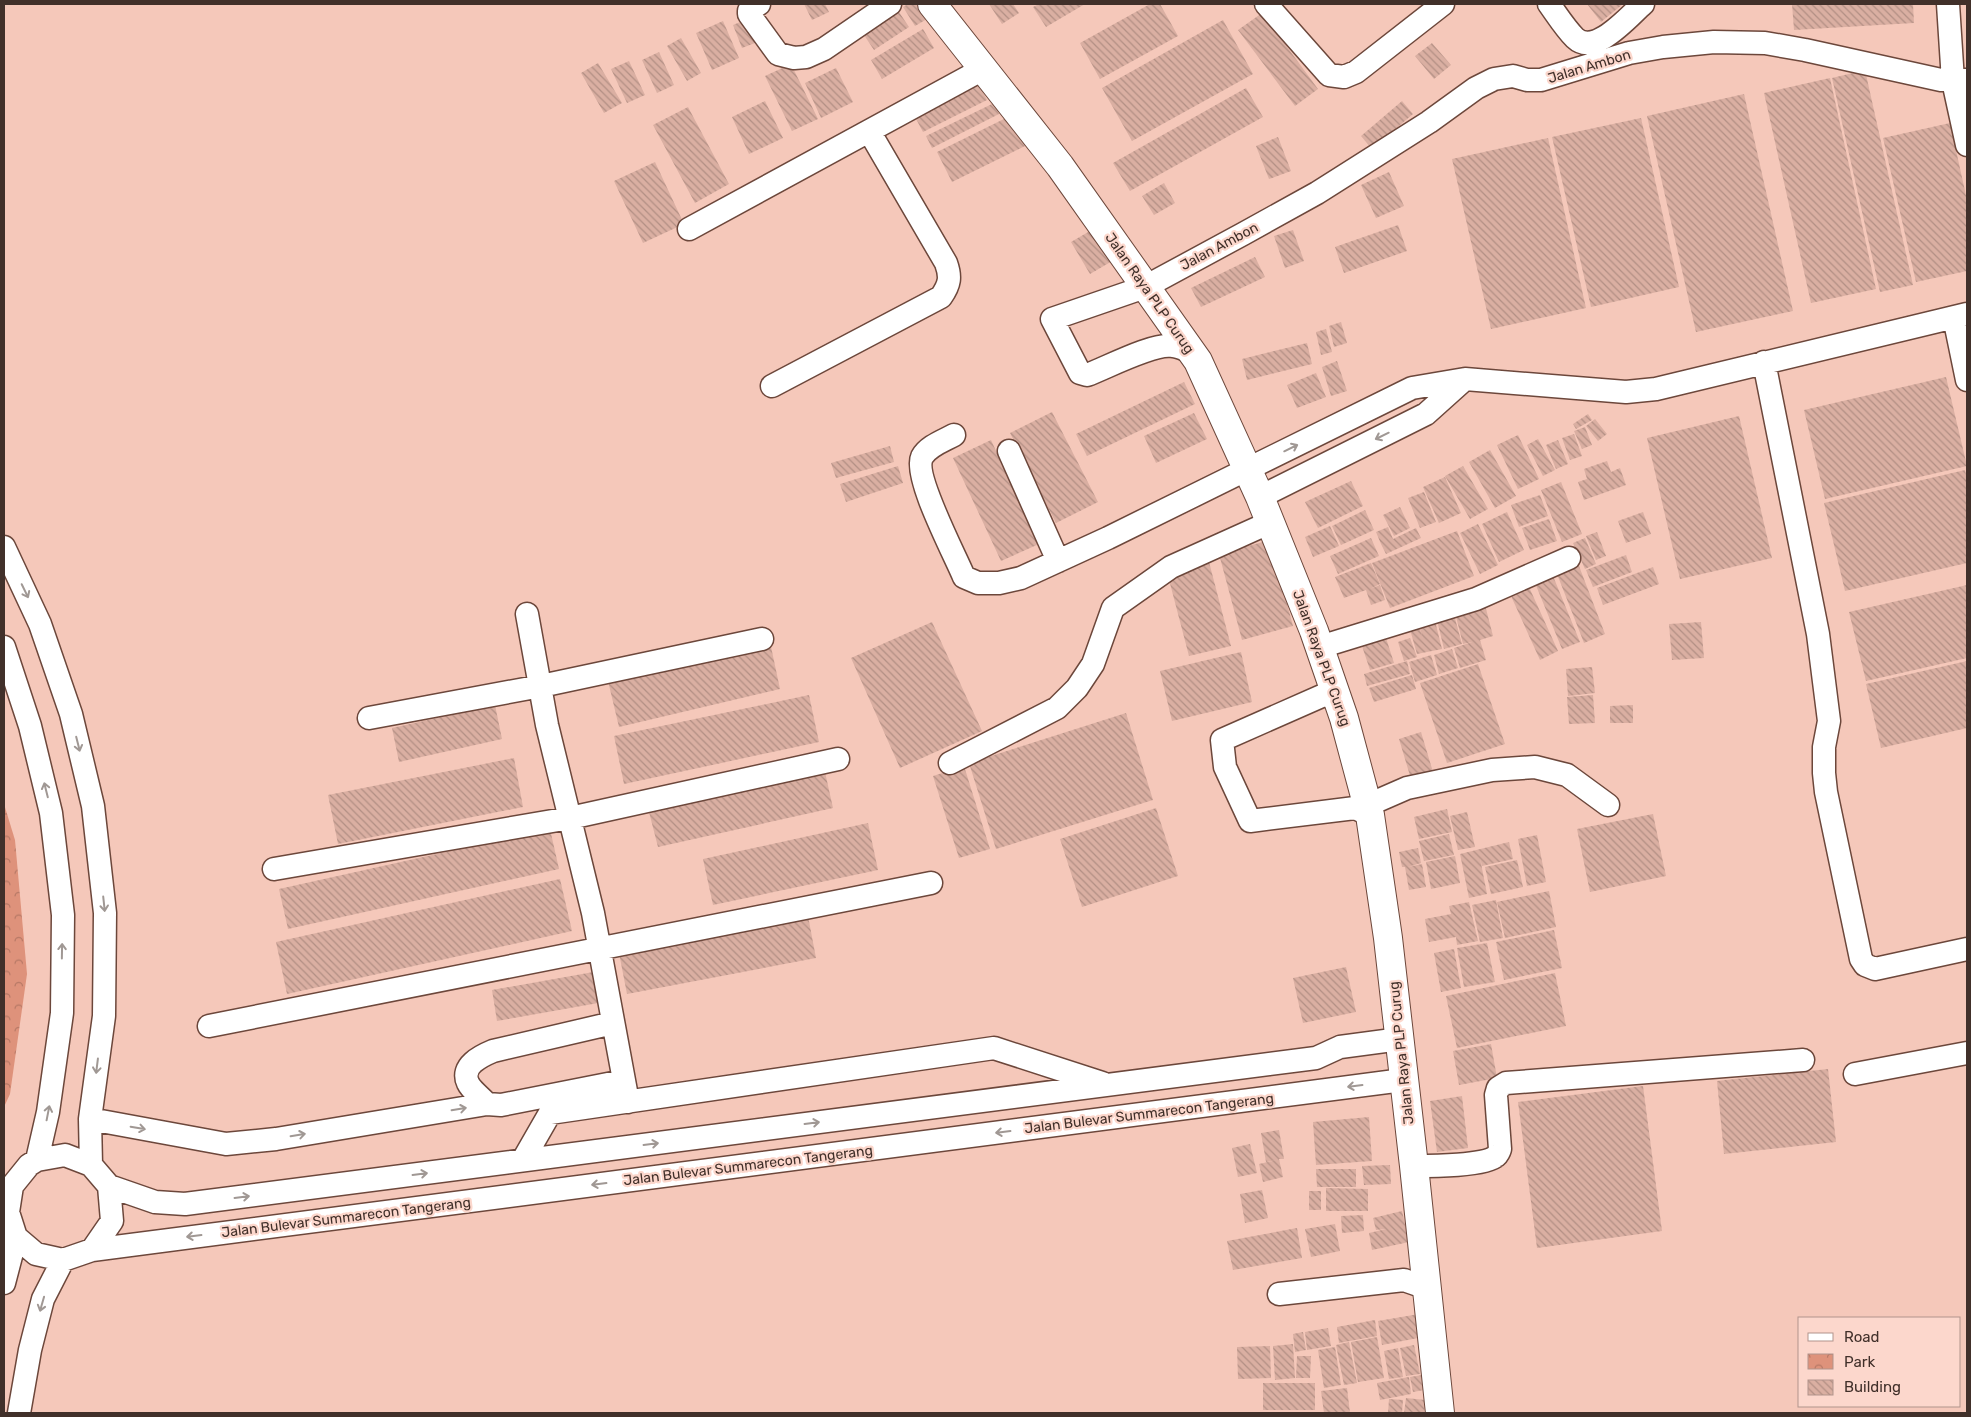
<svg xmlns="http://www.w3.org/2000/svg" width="1971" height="1417" font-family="Rubik,sans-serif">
<defs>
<pattern id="park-crowns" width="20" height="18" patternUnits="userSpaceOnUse" patternTransform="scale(1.25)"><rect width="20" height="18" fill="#de927b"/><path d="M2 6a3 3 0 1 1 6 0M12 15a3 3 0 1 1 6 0" fill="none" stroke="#b67865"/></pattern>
<pattern id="building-back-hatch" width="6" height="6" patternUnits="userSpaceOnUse" patternTransform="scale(1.25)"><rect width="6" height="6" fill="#daafa2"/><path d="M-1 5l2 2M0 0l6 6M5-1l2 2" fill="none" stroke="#b28f84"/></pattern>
</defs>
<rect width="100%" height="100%" fill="#f5c8ba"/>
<path fill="url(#park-crowns)" d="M4 804 15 840 27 974 10 1094 4 1107Z"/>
<path fill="url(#building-back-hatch)" d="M804 4H825L829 12 812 20Z
M908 4H927L934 15 915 26 903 7Z
M989 4H1013L1019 13 1002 24Z
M1039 4H1085L1046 27 1033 7Z
M1150 4H1160L1178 36 1100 79 1080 43Z
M1587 4H1623L1601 22Z
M1792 4H1913L1914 23 1794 30Z
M899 12 909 27 874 50 864 35Z
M1262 13 1318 89 1295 106 1238 30Z
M745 20 755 43 742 48 733 25Z
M1223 20 1253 74 1132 141 1102 88Z
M723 21 739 58 712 70 696 33Z
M923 29 934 48 882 79 871 60Z
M681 38 701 73 687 81 667 46Z
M1432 43 1451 65 1434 79 1415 56Z
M659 52 674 85 657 93 642 60Z
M629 61 645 95 627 103 611 69Z
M598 63 622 103 604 113 581 73Z
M791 64 818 119 792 131 765 76Z
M836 68 853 102 821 118 805 83Z
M1865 70 1913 285 1880 292 1832 78Z
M1830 78 1876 289 1811 303 1764 93Z
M979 84 987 100 923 132 915 117Z
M1246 88 1263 117 1130 191 1113 163Z
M1744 94 1793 311 1696 332 1647 116Z
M765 101 783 138 749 154 732 117Z
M1402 101 1413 114 1372 149 1361 136Z
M994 103 999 114 932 148 926 136Z
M688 107 729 184 695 203 653 125Z
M1012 115 1027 145 952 182 937 152Z
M1641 118 1679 287 1591 307 1552 137Z
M1950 123 1967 200V271L1916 282 1883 138Z
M1278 137 1291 171 1269 179 1256 146Z
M1548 138 1586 308 1491 329 1452 159Z
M655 162 684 224 643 243 614 181Z
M1389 172 1404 206 1376 218 1361 185Z
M1164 183 1175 203 1154 215 1142 196Z
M1398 225 1407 251 1344 273 1335 247Z
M1095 228 1114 260 1090 274 1071 242Z
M1293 230 1304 261 1285 268 1274 236Z
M1255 257 1265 277 1201 307 1191 288Z
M1341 322 1347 343 1334 347 1329 326Z
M1326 329 1332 352 1321 355 1316 332Z
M1307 343 1312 364 1247 380 1242 359Z
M1337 361 1347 391 1331 396 1322 367Z
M1316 373 1326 397 1297 408 1287 385Z
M1946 377 1967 466 1825 499 1804 410Z
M1184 382 1195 404 1087 456 1076 434Z
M1052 412 1098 502 1056 523 1010 433Z
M1194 413 1207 439 1156 463 1144 436Z
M1588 414 1592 420 1576 429 1573 424Z
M1739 416 1772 558 1680 579 1647 438Z
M1595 419 1607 434 1598 441 1586 426Z
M1585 427 1592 445 1582 449 1574 431Z
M1574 434 1582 456 1570 460 1562 438Z
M1518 435 1539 479 1518 489 1497 445Z
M1538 439 1555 470 1543 476 1527 445Z
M991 440 1039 544 1001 561 953 458Z
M1558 440 1568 464 1556 469 1546 445Z
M890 446 894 462 836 478 831 463Z
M1490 450 1516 496 1495 508 1469 462Z
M1607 461 1611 472 1620 468 1626 485 1584 500 1578 482 1587 479 1584 469Z
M898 466 903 483 846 502 840 484Z
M1463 466 1488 509 1470 519 1445 476Z
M1965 470 1967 479V563L1845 591 1824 503Z
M1445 477 1461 513 1439 523 1423 487Z
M1351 481 1363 506 1318 528 1305 502Z
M1561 482 1582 534 1562 542 1541 490Z
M1424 492 1436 522 1420 528 1408 498Z
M1540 495 1548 516 1519 527 1511 505Z
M1400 507 1410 528 1394 536 1383 515Z
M1365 510 1374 530 1341 545 1332 526Z
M1507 512 1524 550 1499 562 1482 524Z
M1643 512 1651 534 1626 543 1618 521Z
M1549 519 1557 541 1530 550 1522 528Z
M1478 524 1498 565 1480 574 1460 533Z
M1330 526 1339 546 1313 557 1305 537Z
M1388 527 1393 539 1416 528 1421 538 1386 554 1381 544 1391 540 1381 544 1376 532Z
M1457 531 1474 576 1390 608 1372 563Z
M1597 532 1606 556 1596 560 1586 536Z
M1371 538 1379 556 1338 574 1330 556Z
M1585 538 1596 564 1585 569 1573 543Z
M1270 540 1293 626 1242 640 1219 554Z
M1626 555 1632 572 1593 587 1586 570Z
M1209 562 1231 646 1189 656 1167 572Z
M1371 563 1380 584 1370 589 1380 585 1385 600 1371 605 1366 590 1344 598 1335 577Z
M1579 566 1605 634 1584 643 1557 574Z
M1653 567 1659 584 1603 605 1597 588Z
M1553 576 1580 642 1562 649 1535 583Z
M1967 585V658L1866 681 1849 612Z
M1529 587 1558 651 1540 660 1511 596Z
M1484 601 1493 636 1480 640 1486 660 1460 668 1454 648 1472 642 1463 644 1454 609Z
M1453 611 1462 644 1444 649 1436 616Z
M1434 617 1442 649 1417 654 1409 626 1418 623 1423 639 1418 621Z
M932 622 982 731 900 768 851 658Z
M1701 622 1704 658 1672 660 1669 624Z
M1386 638 1394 663 1370 670 1362 646Z
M1410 638 1417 657 1404 661 1398 642Z
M770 642 780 689 619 727 608 681Z
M1452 649 1458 668 1439 674 1434 655Z
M1241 652 1252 702 1172 721 1160 671Z
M1431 655 1437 675 1415 682 1409 662Z
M1407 661 1410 674 1367 686 1364 674Z
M1967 661V728L1881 748 1866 684Z
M1478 664 1505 744 1447 763 1420 683Z
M1592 667 1595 693 1568 696 1566 669Z
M1412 675 1416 689 1374 702 1369 688Z
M809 695 819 742 624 784 614 736Z
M1593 695 1595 723 1569 724 1567 697Z
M495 705 502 739 399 762 392 728Z
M1633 705V723H1610V706Z
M1126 713 1153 800 996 849 969 763Z
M1421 732 1433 772 1411 779 1399 739Z
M514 758 523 807 338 844 328 795Z
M964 766 990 849 959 858 933 776Z
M825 772 833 808 658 847 649 812Z
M1156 808 1178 876 1082 907 1060 839Z
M1447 809 1452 832 1419 839 1414 817Z
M1467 812 1475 847 1458 850 1450 816Z
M1653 814 1666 876 1590 892 1577 829Z
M868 823 878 870 713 905 703 859Z
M550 829 559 869 288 929 279 889Z
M1449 834 1454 855 1424 861 1419 841Z
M1537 835 1546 882 1527 886 1518 839Z
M1509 842 1513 859 1482 866 1480 858 1487 894 1469 898 1460 854Z
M1418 848 1421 863 1408 867 1422 864 1426 887 1409 890 1405 867H1402L1399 852Z
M1455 856 1460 883 1431 889 1426 862Z
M1517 860 1523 887 1491 894 1485 867Z
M560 879 572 931 287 994 276 942Z
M1549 891 1556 927 1505 938 1497 902Z
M1496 900 1503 938 1480 942 1472 905Z
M1469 902 1478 941 1457 945 1456 937 1429 942 1425 919 1451 914 1449 906Z
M808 916 816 958 627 994 619 953Z
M1554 930 1562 968 1504 980 1496 942Z
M1487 943 1495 982 1464 987 1457 948Z
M1454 949 1461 988 1441 992 1434 953Z
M1346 967 1356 1012 1303 1023 1293 978Z
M599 971 604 1002 497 1021 492 990Z
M1555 973 1566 1026 1457 1048 1446 996Z
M1491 1044 1497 1078 1459 1085 1453 1051Z
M1828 1069 1836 1142 1724 1154 1717 1081Z
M1643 1086 1662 1231 1537 1248 1518 1102Z
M1462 1096 1468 1148 1437 1152 1430 1101Z
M1369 1117 1372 1161 1316 1165 1313 1122Z
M1279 1130 1284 1159H1279L1283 1177 1263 1182 1259 1164 1277 1160 1266 1162 1261 1133Z
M1250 1144 1257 1173 1238 1177 1232 1148Z
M1390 1165 1391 1184 1364 1185 1362 1166Z
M1316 1169H1356V1187H1317Z
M1326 1188 1368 1189V1211H1326Z
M1262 1190 1268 1218 1245 1223 1240 1194Z
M1309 1191H1321V1210H1309Z
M1402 1211 1409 1242 1372 1250 1369 1233 1386 1229 1376 1230 1373 1218Z
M1363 1215 1364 1231 1342 1233 1341 1216Z
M1335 1224 1340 1251 1311 1257 1305 1229Z
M1297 1228 1302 1258 1233 1270 1227 1241Z
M1419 1314 1423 1337 1382 1345 1378 1321Z
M1375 1320 1377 1336 1339 1343 1337 1327Z
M1328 1328 1331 1346 1307 1350 1305 1332Z
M1303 1332 1306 1350 1295 1352 1293 1334Z
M1377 1337 1384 1378 1358 1382 1351 1342Z
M1349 1342 1357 1383 1344 1385 1336 1345Z
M1293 1344 1295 1378 1275 1380 1273 1346Z
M1414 1345 1420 1374 1406 1376 1400 1348Z
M1270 1346 1271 1378 1238 1379 1237 1347Z
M1335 1347 1341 1385 1324 1388 1318 1350Z
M1398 1348 1403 1377 1389 1379 1384 1351Z
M1297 1356H1311L1310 1378H1296Z
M1422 1375 1424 1390 1413 1392 1410 1377Z
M1409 1377 1411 1394 1380 1400 1377 1383Z
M1263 1383H1315V1410H1263Z
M1347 1388 1350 1413H1324L1321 1391Z
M1406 1398 1425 1400 1424 1413H1404Z
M1389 1399 1403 1400 1402 1413H1388Z"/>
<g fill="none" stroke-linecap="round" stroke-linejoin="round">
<g stroke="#6c473b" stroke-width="25">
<path id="minor" d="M759 4 749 11V14L778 54 794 58 806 57 824 49 890 4
M1266 4 1329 75 1344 77 1356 72 1443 4
M1549 4C1557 15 1565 28 1575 38 1595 57 1629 16 1643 4
M1948 4 1953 81 1967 145
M689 229 983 69
M1954 317 1967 380
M1191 352C1185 350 1179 346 1172 346 1153 343 1106 368 1087 375L1080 373 1052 319 1145 287 1243 234 1317 193 1429 122 1476 88 1494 79 1513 76 1527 80H1541L1629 53 1663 47 1714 42 1765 43 1805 50 1941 80H1967
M1764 362 1818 634 1829 721 1824 747V773L1826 792 1861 959 1865 965 1875 969 1967 949
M772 386 941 297C950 284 951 277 946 263L869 131
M954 435C943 441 928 446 922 457 913 476 955 555 964 577L978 583H999L1021 578 1108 538 1412 388 1465 379 1626 392 1656 389 1967 314
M1009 451 1058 561
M1260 497 1426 414 1465 379
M4 547 40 624 71 714 93 806 105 913 104 1016 90 1119 91 1165
M527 614 547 725 593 913 628 1102
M4 647 30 726 51 813 63 915 62 1013 48 1112 37 1160
M1320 647 1476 599 1569 558
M1337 698 1324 695 1222 740 1225 767 1250 821 1355 808 1370 815
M369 718 541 686 762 639
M950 763 1057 708 1077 688 1093 664 1113 608 1171 567 1271 522
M1368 805 1407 788 1492 770 1535 767 1567 775 1608 805
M274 869 570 818 838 759
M613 1023 493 1051C481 1056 460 1066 468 1083 471 1090 482 1098 487 1104L501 1105 623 1081
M209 1026 931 883
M1855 1074 1967 1053
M90 1119 226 1144 276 1139 487 1104
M523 1160 550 1113 994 1048 1102 1083
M1414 1166C1431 1166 1486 1166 1496 1156 1497 1156 1500 1150 1500 1149L1496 1095 1498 1088 1506 1083 1803 1060
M109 1186 155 1202 185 1204 1316 1058 1340 1047 1400 1039
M92 1250 112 1221 109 1186 91 1165 65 1155 37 1160 29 1165 12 1186 8 1212 16 1237 36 1254 63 1260 92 1250 1403 1080
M4 1283 16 1237
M1279 1294 1404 1280 1427 1288
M19 1413 30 1350 43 1299 63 1260"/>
</g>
<g stroke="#6c473b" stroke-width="30">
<path id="major" d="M932 4 1060 166 1198 361 1260 497 1314 631 1344 718 1370 815 1388 938 1414 1166 1440 1413"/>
</g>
<use href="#minor" stroke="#fff" stroke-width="22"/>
<use href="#major" stroke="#fff" stroke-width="28"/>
</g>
<defs><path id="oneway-shaft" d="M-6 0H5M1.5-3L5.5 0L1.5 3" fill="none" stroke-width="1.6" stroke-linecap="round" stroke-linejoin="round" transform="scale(1.25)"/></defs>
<g stroke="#a09894">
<use href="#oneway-shaft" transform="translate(1382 436) rotate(154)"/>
<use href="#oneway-shaft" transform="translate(1291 448) rotate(-26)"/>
<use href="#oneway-shaft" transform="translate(25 591) rotate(64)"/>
<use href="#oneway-shaft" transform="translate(78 744) rotate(76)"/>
<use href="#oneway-shaft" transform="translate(46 790) rotate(-104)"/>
<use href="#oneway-shaft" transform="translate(104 904) rotate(84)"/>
<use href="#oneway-shaft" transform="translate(62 951) rotate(-89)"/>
<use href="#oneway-shaft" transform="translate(97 1066) rotate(97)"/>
<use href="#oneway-shaft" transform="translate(1355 1086) rotate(173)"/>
<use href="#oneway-shaft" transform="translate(459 1109) rotate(-9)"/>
<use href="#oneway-shaft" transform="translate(48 1113) rotate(-79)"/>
<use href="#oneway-shaft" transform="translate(812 1123) rotate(-7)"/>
<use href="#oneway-shaft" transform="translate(138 1128) rotate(10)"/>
<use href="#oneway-shaft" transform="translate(1003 1132) rotate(173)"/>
<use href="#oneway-shaft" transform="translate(298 1135) rotate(-9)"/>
<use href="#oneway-shaft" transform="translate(651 1144) rotate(-7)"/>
<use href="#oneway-shaft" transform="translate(420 1174) rotate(-7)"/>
<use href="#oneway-shaft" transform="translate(599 1184) rotate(173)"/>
<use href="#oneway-shaft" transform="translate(242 1197) rotate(-7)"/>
<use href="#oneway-shaft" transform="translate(194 1236) rotate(173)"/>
<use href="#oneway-shaft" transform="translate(42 1304) rotate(106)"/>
</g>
<g text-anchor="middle" stroke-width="4.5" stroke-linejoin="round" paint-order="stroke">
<g font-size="14" fill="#41302a" stroke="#fcd7cc">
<text transform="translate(1589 66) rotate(-17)" y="5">Jalan Ambon</text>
<text transform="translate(1219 246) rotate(-28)" y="5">Jalan Ambon</text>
<text transform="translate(1150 293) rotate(55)" y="5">Jalan Raya PLP Curug</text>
<text transform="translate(1322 658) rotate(70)" y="5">Jalan Raya PLP Curug</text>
<text transform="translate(1401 1053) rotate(-96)" y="5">Jalan Raya PLP Curug</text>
<text transform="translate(1149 1113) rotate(-7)" y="5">Jalan Bulevar Summarecon Tangerang</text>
<text transform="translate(748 1165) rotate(-7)" y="5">Jalan Bulevar Summarecon Tangerang</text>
<text transform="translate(346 1217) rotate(-7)" y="5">Jalan Bulevar Summarecon Tangerang</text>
</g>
</g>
<rect width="1971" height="1417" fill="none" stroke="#41302a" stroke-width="10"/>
<rect x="1798" y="1317" width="162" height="90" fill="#fcd7cc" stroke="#b1948b"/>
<rect x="1808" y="1333" width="25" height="8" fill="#ffffff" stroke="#b1948b"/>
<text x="1844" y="1342" font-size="15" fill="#41302a">Road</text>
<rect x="1808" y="1354" width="25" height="15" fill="url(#park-crowns)" stroke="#b1948b"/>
<text x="1844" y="1367" font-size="15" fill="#41302a">Park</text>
<rect x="1808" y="1380" width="25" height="15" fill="url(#building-back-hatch)" stroke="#b1948b"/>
<text x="1844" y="1392" font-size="15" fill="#41302a">Building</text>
</svg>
